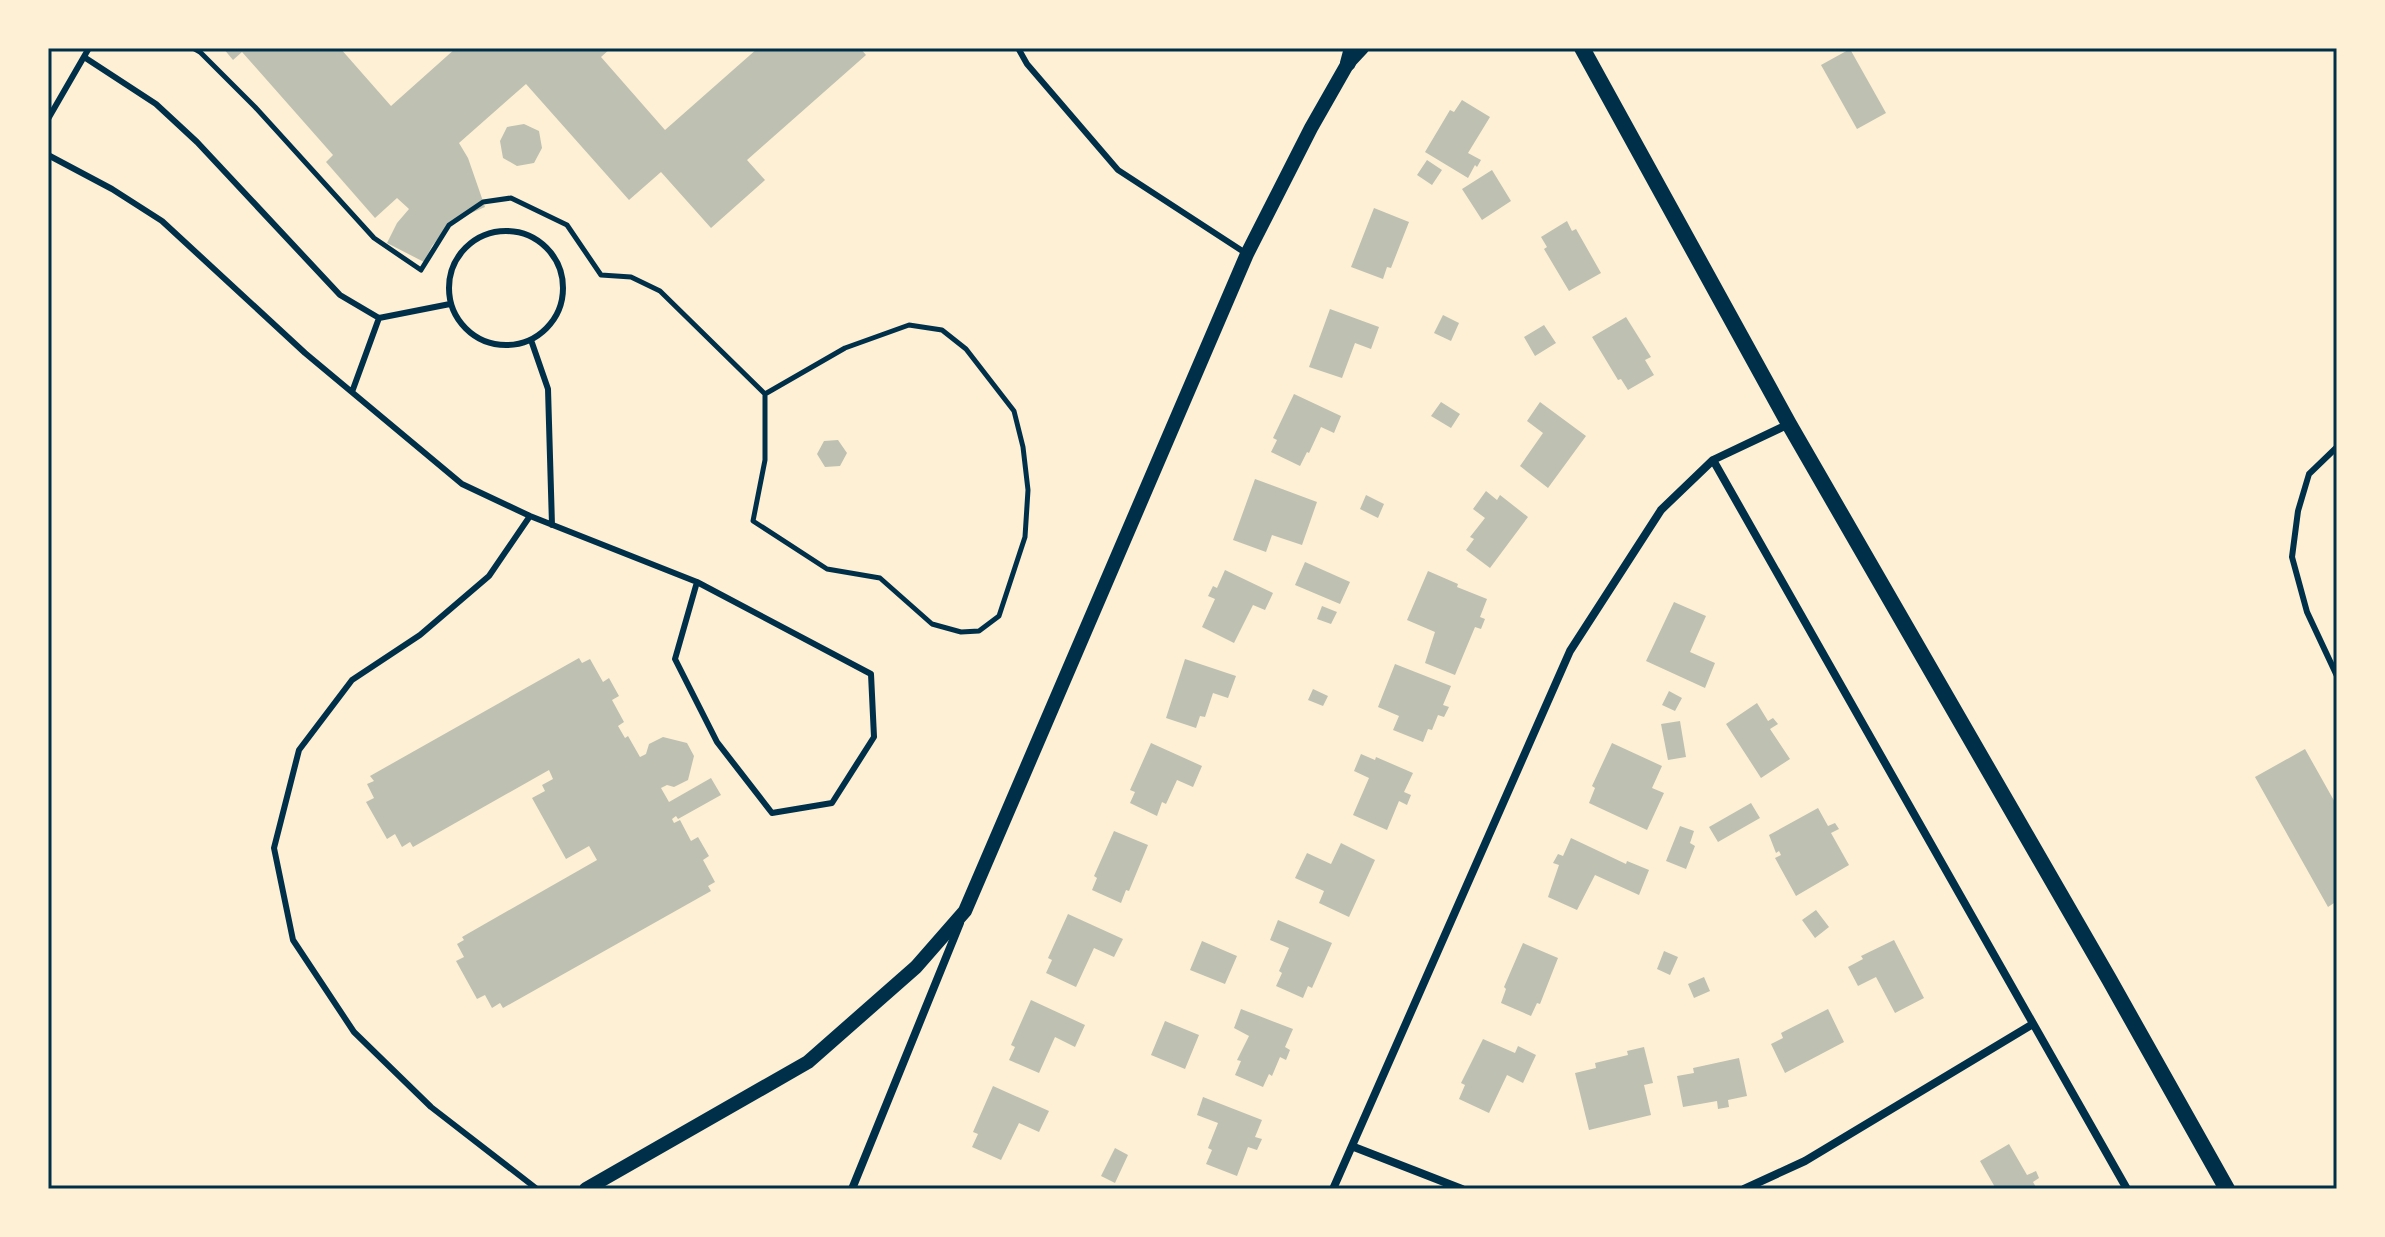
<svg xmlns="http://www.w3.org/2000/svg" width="2385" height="1237" font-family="'Work Sans',sans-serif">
<rect width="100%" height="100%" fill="#fdf0d5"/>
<path fill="#bec0b2" d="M223 48H340L391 106 456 48H611L601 57 665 130 758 48H860L866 55 747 160 765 180 711 228 661 172 629 200 526 84 459 143 468 158 485 207 464 216 449 225 432 246 424 262 387 243 397 223 409 209 397 198 375 218 326 162 333 155 242 52 233 60Z
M1850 49 1886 113 1857 129 1821 65Z
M1462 100 1490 117 1468 153 1481 160 1477 167 1475 165 1468 178 1425 152 1450 110 1454 112Z
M524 124 539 131 542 148 534 163 517 166 503 158 500 141 507 127Z
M1427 160 1442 170 1432 185 1417 175Z
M1492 170 1511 201 1482 220 1462 189Z
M1374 208 1409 222 1391 268 1387 267 1383 279 1351 267Z
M1567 221 1572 231 1576 229 1601 273 1569 291 1544 249 1547 247 1541 237Z
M1330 309 1379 327 1371 349 1355 343 1342 378 1309 367Z
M1443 315 1459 323 1451 341 1434 333Z
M1626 317 1651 357 1645 360 1654 375 1628 390 1621 379 1618 380 1592 337Z
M1544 325 1556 343 1535 356 1524 337Z
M1294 394 1341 416 1334 433 1321 427 1309 453 1307 452 1300 466 1271 452 1277 440 1273 438Z
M1441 402 1460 414 1451 428 1431 416Z
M1540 402 1586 436 1548 488 1520 466 1543 433 1527 421Z
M838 440 847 453 840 466 825 467 817 454 824 441Z
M1255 479 1317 502 1302 545 1272 535 1266 552 1233 540Z
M1486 491 1497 500 1500 495 1528 517 1490 568 1466 550 1474 539 1470 537 1485 518 1473 509Z
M1366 495 1384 504 1378 518 1360 509Z
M1305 562 1350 582 1340 604 1295 585Z
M1225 570 1273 593 1265 610 1253 605 1234 643 1202 627 1215 599 1208 596 1213 586 1217 588Z
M1428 571 1458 584 1457 587 1487 599 1480 617 1485 619 1481 629 1475 627 1455 675 1425 663 1435 632 1407 620Z
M1674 602 1706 616 1690 652 1715 663 1705 688 1646 661Z
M1322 606 1337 612 1331 624 1317 619Z
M579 658 582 663 590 659 603 682 609 678 619 696 612 700 624 722 618 726 625 738 628 736 640 757 646 754 649 744 663 737 687 743 694 756 688 780 674 787 667 785 661 788 669 802 711 778 721 795 678 819 676 816 672 819 674 823 680 820 691 841 698 837 709 856 703 860 715 882 708 886 711 891 503 1008 500 1003 492 1008 485 995 477 999 456 961 464 957 457 944 464 940 462 937 597 860 589 846 566 859 532 798 545 791 542 785 553 779 549 770 413 847 410 842 402 847 395 834 387 839 366 802 374 798 367 784 374 781 370 776Z
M1185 659 1236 676 1228 698 1213 693 1205 717 1200 716 1196 728 1166 718Z
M1395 664 1451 686 1443 705 1449 707 1444 717 1438 715 1432 730 1428 729 1423 742 1393 730 1399 716 1378 707Z
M1313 689 1328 696 1323 706 1308 700Z
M1669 691 1682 698 1675 711 1662 705Z
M1757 703 1768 721 1773 718 1778 724 1770 729 1790 759 1761 778 1726 724Z
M1680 721 1686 757 1668 760 1661 724Z
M1151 743 1202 766 1193 787 1177 780 1166 804 1162 802 1157 816 1130 803 1135 792 1130 790Z
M1612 743 1662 766 1652 788 1664 793 1647 830 1589 803 1595 788 1592 786Z
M2305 749 2337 806V901L2328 907 2255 777Z
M1361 754 1375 760 1376 757 1413 773 1404 792 1411 795 1407 805 1399 801 1387 830 1353 815 1369 778 1354 771Z
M1751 803 1760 818 1718 842 1709 827Z
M1818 808 1828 826 1835 823 1839 829 1831 833 1849 865 1796 896 1775 858 1781 855 1779 851 1776 853 1769 835Z
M1680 826 1694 831 1690 843 1695 846 1686 869 1666 861Z
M1114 831 1148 845 1129 891 1126 890 1121 903 1092 890 1097 878 1094 876Z
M1571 838 1626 864 1627 861 1649 870 1639 895 1595 875 1577 910 1548 897 1559 865 1553 863 1558 854 1563 856Z
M1341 843 1375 860 1349 917 1319 903 1324 891 1295 878 1307 853 1331 864Z
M1816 910 1829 927 1815 938 1802 920Z
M1068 914 1123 939 1114 957 1094 948 1076 987 1046 973 1052 960 1048 958Z
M1278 920 1332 943 1312 988 1308 986 1303 998 1276 986 1282 973 1279 971 1289 948 1270 940Z
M1894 940 1924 998 1895 1013 1876 977 1858 986 1848 967 1863 959 1861 956Z
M1202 941 1237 956 1225 984 1190 970Z
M1523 943 1558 958 1540 1004 1537 1003 1531 1016 1501 1003 1506 989 1504 987Z
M1664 951 1678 957 1670 975 1657 969Z
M1704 977 1710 991 1694 998 1688 984Z
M1031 1000 1085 1025 1075 1047 1055 1037 1039 1073 1009 1060 1015 1047 1011 1045Z
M1241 1009 1293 1029 1285 1047 1290 1050 1286 1060 1280 1057 1272 1076 1269 1074 1263 1087 1235 1075 1241 1061 1237 1060 1249 1036 1234 1028Z
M1828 1009 1844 1042 1785 1073 1771 1044 1783 1038 1781 1033Z
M1165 1021 1199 1035 1185 1069 1151 1055Z
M1483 1039 1515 1053 1518 1046 1536 1055 1523 1083 1507 1075 1489 1113 1459 1099 1465 1085 1461 1083Z
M1644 1047 1653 1083 1644 1085 1651 1115 1589 1130 1575 1073 1596 1068 1595 1063 1628 1055 1627 1051Z
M1739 1058 1747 1096 1728 1100 1729 1107 1718 1109 1717 1101 1683 1107 1677 1076 1694 1073 1693 1068Z
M993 1086 1049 1111 1039 1132 1019 1123 1001 1160 972 1147 978 1134 973 1132Z
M1203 1097 1262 1120 1255 1137 1262 1139 1257 1150 1248 1147 1237 1176 1206 1164 1212 1150 1208 1148 1218 1123 1197 1115Z
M2009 1144 2027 1175 2036 1171 2039 1178 2033 1182 2037 1189H1996L1980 1161Z
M1115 1148 1128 1155 1115 1183 1101 1176Z"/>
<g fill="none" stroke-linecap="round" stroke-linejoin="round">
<path stroke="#003049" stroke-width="5" d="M193 48 200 52 255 107 374 238 421 270 449 225 483 202 511 198 567 225 601 275 631 277 660 291 765 394
M909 325 942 330 966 349 1014 411 1023 447 1028 490 1025 537 999 616 979 631 961 632 932 624 880 578 827 569 753 521 765 460V394L845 348Z"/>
<path stroke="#003049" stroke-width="6" d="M1018 48 1027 64 1118 170 1247 254
M84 57 156 104 197 142 340 295 379 318 450 304
M48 119 89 48
M48 155 112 189 162 221 305 353 462 484 530 516 697 582 871 674 874 737 832 803 772 813 717 742 675 659 697 582
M449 288a57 57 0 1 1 114 0a57 57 0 1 1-114 0Z
M531 340 548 389 552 525
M352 392 379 318
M2337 447 2309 474 2298 511 2292 557 2307 612 2337 676
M530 516 489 576 420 635 352 680 299 750 274 848 293 940 354 1032 431 1107 537 1189"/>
<path stroke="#003049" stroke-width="8" d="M1713 460 2127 1189
M1354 1147 1462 1189
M852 1189 960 923
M1333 1189 1570 651 1661 510 1713 460 1789 424
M1744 1189 1805 1161 2033 1024"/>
<path stroke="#003049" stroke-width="14" d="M586 1189 808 1062 916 967 965 911 1247 254 1311 128 1348 63 1362 48"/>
<path stroke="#003049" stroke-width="16" d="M1582 48 1789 424 2109 979 2227 1189
M1348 63 1352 48"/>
</g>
<rect width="2385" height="1237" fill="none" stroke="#fdf0d5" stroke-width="100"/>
<rect x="50" y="50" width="2285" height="1137" fill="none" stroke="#003049" stroke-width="3"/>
</svg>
